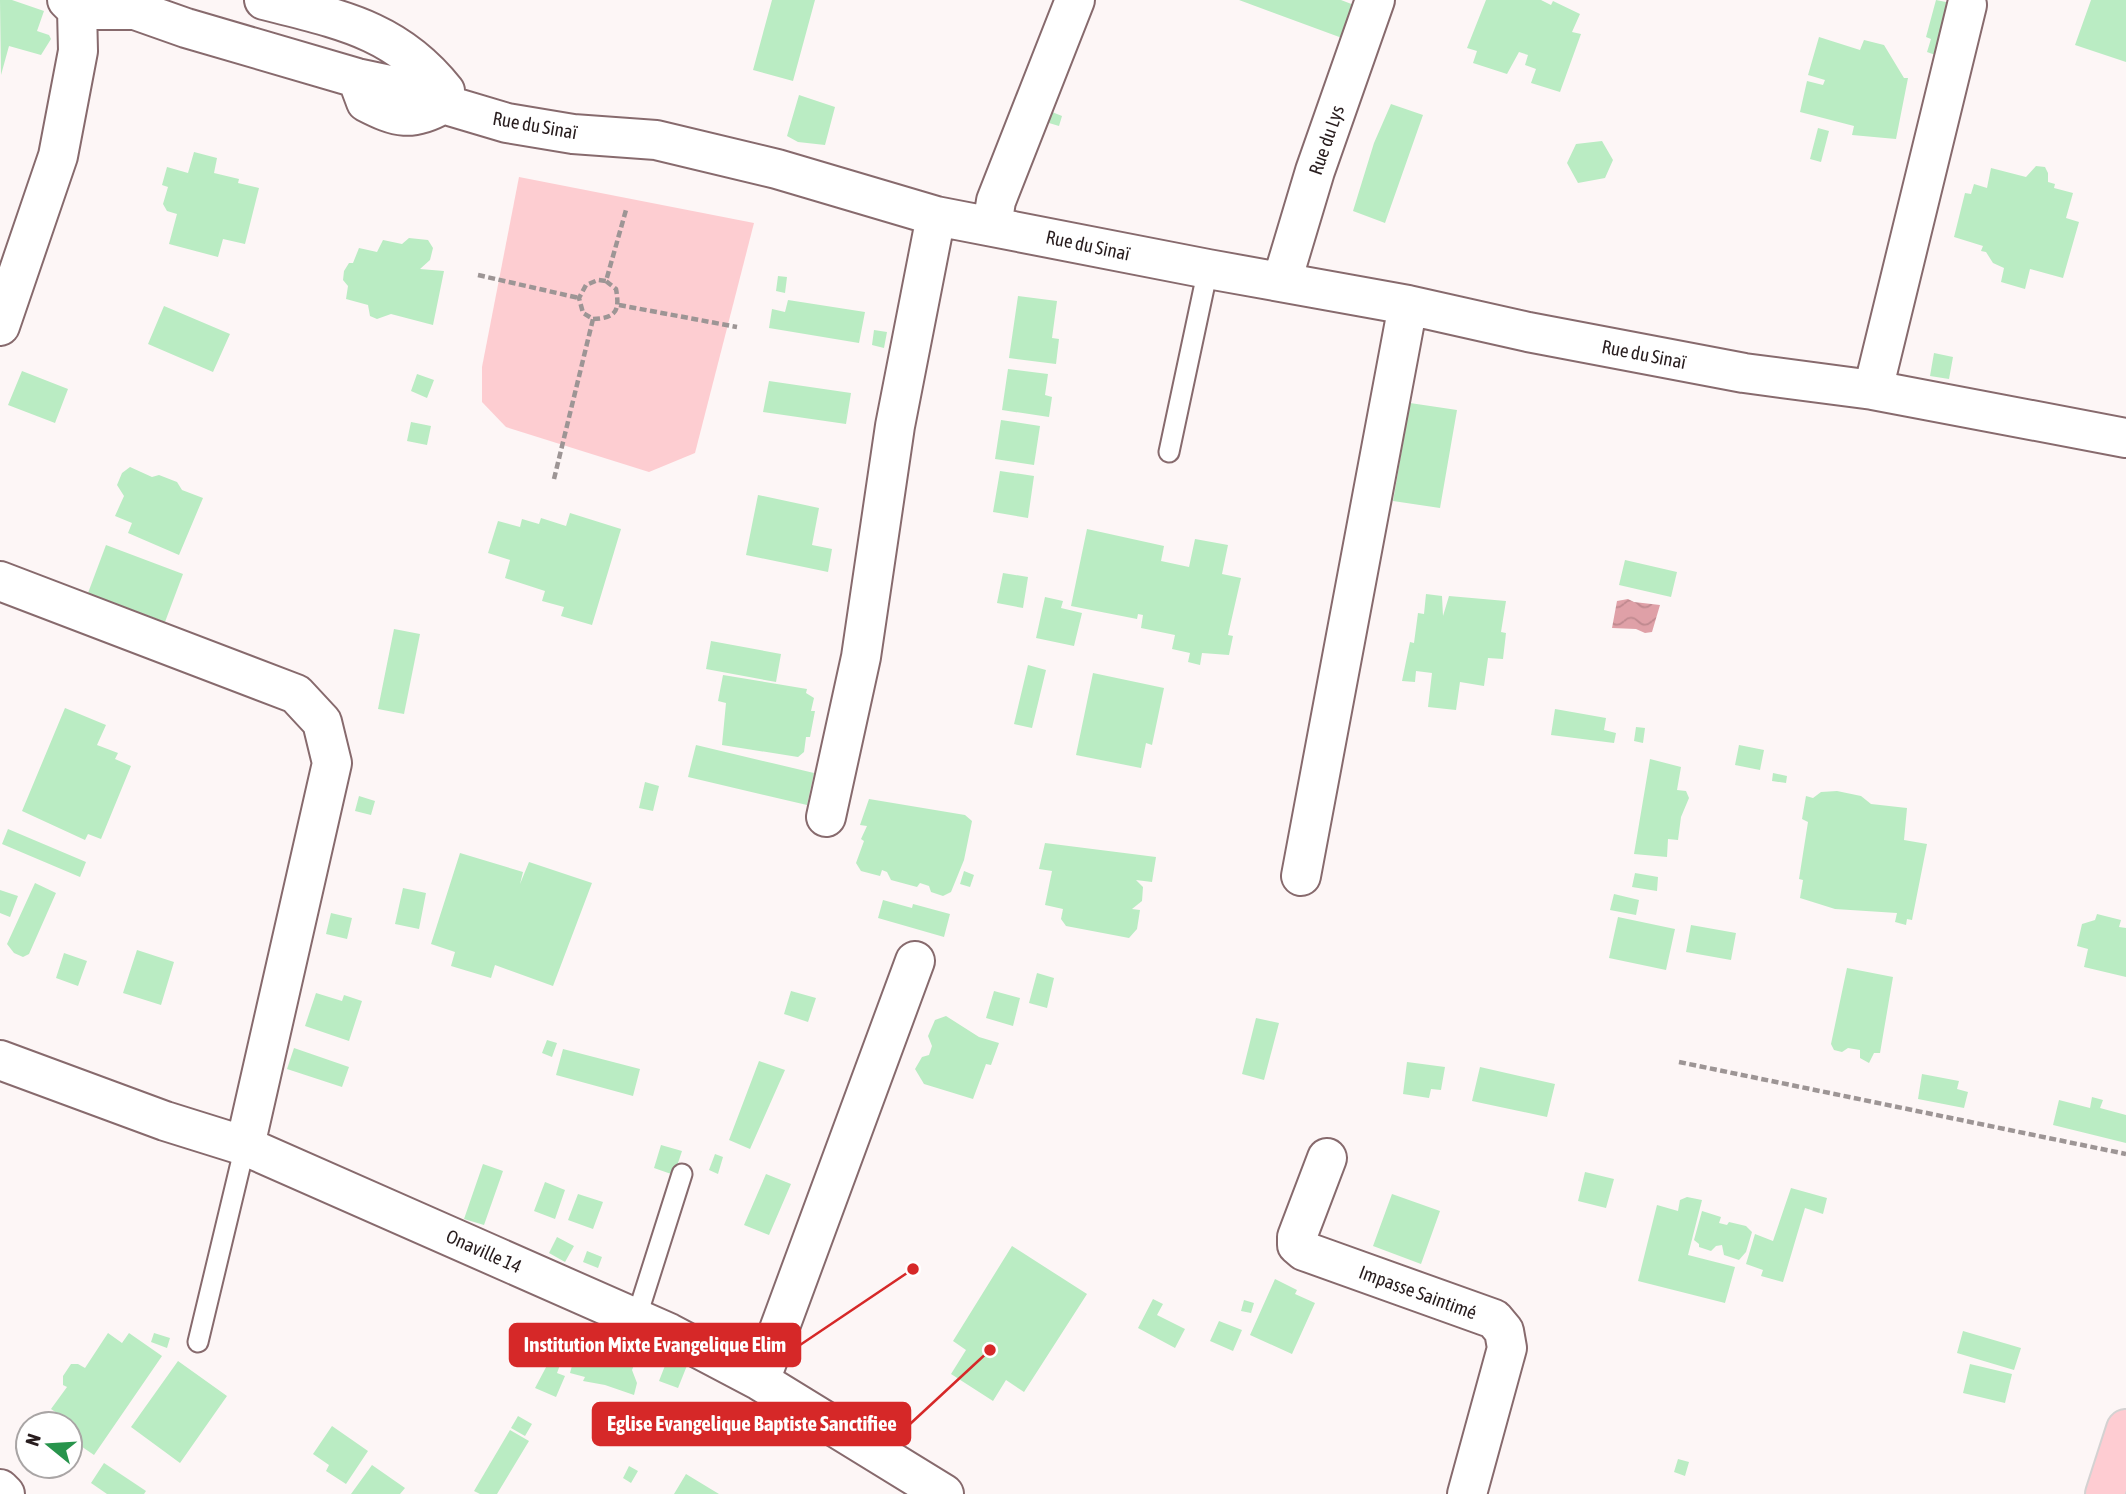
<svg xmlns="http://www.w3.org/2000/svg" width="2126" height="1494" font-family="'Asap Condensed',sans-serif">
<defs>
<pattern id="water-waves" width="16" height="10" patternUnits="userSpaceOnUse" patternTransform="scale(1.75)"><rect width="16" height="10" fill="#dfa0a7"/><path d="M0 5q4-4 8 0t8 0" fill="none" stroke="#bf898f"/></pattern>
</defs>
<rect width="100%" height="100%" fill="#fdf6f6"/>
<path fill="#fdcdd1" d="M519 177 754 223 695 453 649 472 506 427 482 402V367Z"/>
<path fill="url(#water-waves)" d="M1628 599 1634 602 1660 605 1652 632 1645 633 1636 629 1612 628 1617 601Z"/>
<path fill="#baecc3" d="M0 0H12L44 11 37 31 49 35 51 39 41 55 9 46 1 75Z
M772 0H815L793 81 753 70Z
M1239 0H1341L1354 5 1342 38Z
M1486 0H1541L1551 5 1553 1 1580 14 1572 32 1581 34 1560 92 1531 83 1536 69 1525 65 1528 55 1519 52 1507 74 1473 63 1477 51 1467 48Z
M1936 0 1956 4 1941 57 1927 52 1931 39 1926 37Z
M2091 0H2126V62L2075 45Z
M1819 37 1860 50 1864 40 1884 45 1904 78H1908L1896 139 1852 135 1854 126 1800 112 1807 81 1823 85 1825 80 1808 75Z
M799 95 835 107 825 145 798 142 787 136Z
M1391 104 1423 115 1385 223 1353 211 1374 143Z
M1052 112 1062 116 1059 126 1049 123Z
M1818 128 1829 131 1821 162 1810 159Z
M1602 141 1613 160 1605 178 1578 183 1567 163 1576 144Z
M194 152 217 158 214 173 239 179 238 183 259 188 245 244 223 239 218 257 169 244 177 214 167 211 163 204 168 187 162 185 167 167 188 173Z
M2036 166 2045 167 2048 173V182L2055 184 2054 188 2073 193 2066 218 2079 222 2063 278 2030 269 2025 289 2001 282 2004 268 1993 263 1986 252 1981 251 1983 246 1954 237 1965 193 1971 194 1974 184 1987 188 1991 168 2026 177Z
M409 238 428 240 433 248 430 260 420 269 444 271 433 325 391 314 377 319 370 316 368 305 346 299 348 286 343 280 344 271 349 263H353L359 248 377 252 383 240 402 244Z
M778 276 787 277 785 293 776 291Z
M1018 296 1057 301 1052 338 1059 339 1056 364 1009 358Z
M788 300 865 312 859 343 769 328 772 309 785 312Z
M164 306 230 334 213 372 148 344Z
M874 330 887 332 884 348 872 345Z
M1934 353 1953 357 1949 379 1930 376Z
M1008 369 1048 374 1045 395 1052 397 1049 417 1002 410Z
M22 371 68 389 55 423 8 405Z
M417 374 434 380 427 398 411 391Z
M769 381 851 393 846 424 763 412Z
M1410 403 1457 410 1440 508 1393 501Z
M1001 420 1040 426 1034 465 995 459Z
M411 422 431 426 427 445 407 441Z
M130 467 152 477 159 475 177 482 182 490 203 498 179 555 128 533 132 523 115 516 124 496 117 485 122 473Z
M1000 471 1034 476 1028 518 993 512Z
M758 495 819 508 812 545 832 549 828 572 746 555Z
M570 513 621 529 592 625 561 616 564 607 542 601 545 591 505 578 510 560 488 553 498 521 520 527 522 519 539 524 541 518 566 526Z
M1087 529 1164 546 1161 561 1189 567 1195 539 1228 545 1222 574 1241 578 1228 635 1233 636 1229 655 1202 653 1200 665 1188 662 1190 653 1172 649 1175 635 1141 628 1143 615 1138 614 1137 619 1071 606Z
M106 545 183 574 165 622 88 593Z
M1625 560 1677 572 1671 597 1619 585Z
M1003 573 1028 577 1023 608 997 603Z
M1426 594 1442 596 1443 616 1449 596 1506 601 1501 632 1506 633 1503 659 1488 658 1484 686 1460 682 1456 710 1428 707 1432 673 1416 671 1415 682 1402 681 1410 642 1414 643 1418 613 1424 614Z
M1045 597 1063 601 1061 608 1082 613 1074 646 1036 638Z
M394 629 420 634 404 714 378 709Z
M711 641 781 654 776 682 706 669Z
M1028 665 1046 670 1032 728 1014 724Z
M1093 673 1164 688 1152 745 1146 743 1141 768 1076 755Z
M723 675 807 689 806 693 814 698 811 711H815L810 737H806L804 752 798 757 722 745 726 703 718 701Z
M65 708 106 725 97 745 118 753 115 759 131 766 101 839 88 834 85 840 22 811Z
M1555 709 1606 718 1604 730 1616 733 1614 743 1551 735Z
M1636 727 1645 728 1643 743 1634 741Z
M696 745 814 773 807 805 688 777Z
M1739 745 1764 750 1760 770 1735 765Z
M1650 759 1681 767 1677 790 1686 791 1689 798 1681 817 1678 840 1668 839 1667 857 1634 854Z
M1773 773 1787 776 1786 783 1772 781Z
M645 782 659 786 653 811 639 808Z
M1837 791 1861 796 1871 804 1907 808 1904 840 1927 844 1912 920 1907 919 1906 925 1895 922 1897 913 1835 909 1800 898 1803 880 1799 879 1808 822 1802 819 1806 796 1813 798 1821 792Z
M359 796 375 801 371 815 355 811Z
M869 799 965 815 972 821 964 860 951 892 943 896 931 892 929 886 920 883 917 887 891 880 887 872 882 870 880 876 861 871 856 863 864 841 861 839 867 826 860 825Z
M8 829 86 862 80 877 2 844Z
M1045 843 1156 857 1152 882 1136 880 1143 887 1142 901 1132 909 1140 910 1137 929 1129 938 1066 926 1061 919 1063 909 1045 905 1052 871 1039 869Z
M460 853 523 872 520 884 529 862 592 883 553 986 495 965 491 978 451 966 455 952 431 944Z
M964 871 974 875 970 887 960 884Z
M1635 873 1658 877 1657 891 1632 887Z
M35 883 56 893 29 954 23 957 14 953 7 944Z
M403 888 426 893 419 929 395 924Z
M0 890 18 896 10 917 0 913Z
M1614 894 1639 900 1636 915 1610 910Z
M883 900 912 908 913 904 950 914 944 937 878 918Z
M331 913 352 918 347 939 326 934Z
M2097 914 2121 920 2119 927 2126 928V977L2084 967 2088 949 2077 946 2082 924 2095 920Z
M1618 917 1675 929 1666 970 1609 958Z
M1691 925 1736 933 1731 960 1686 952Z
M137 950 174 962 161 1005 123 993Z
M64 953 87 961 78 986 56 978Z
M1847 968 1893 977 1880 1053H1874L1869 1063 1860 1058V1050L1848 1048 1842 1052 1834 1050 1831 1044Z
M1037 973 1054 978 1047 1008 1029 1003Z
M791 991 816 998 808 1022 784 1014Z
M994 991 1020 998 1013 1026 986 1018Z
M316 993 342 1001 344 995 362 1001 349 1041 305 1026Z
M946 1016 979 1037 999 1043 991 1065 986 1064 973 1099 924 1084 915 1069 922 1057 929 1055 932 1046 928 1036 935 1020Z
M1256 1018 1279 1023 1264 1080 1242 1074Z
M547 1040 557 1043 552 1057 542 1053Z
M294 1048 349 1067 342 1087 287 1069Z
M563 1049 640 1069 633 1096 556 1075Z
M759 1061 785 1070 750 1149 729 1140Z
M1407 1062 1445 1067 1441 1090 1431 1089 1429 1098 1403 1094Z
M1480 1067 1555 1084 1547 1117 1472 1101Z
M1922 1074 1959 1081 1957 1089 1968 1092 1964 1108 1918 1099Z
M2092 1097 2103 1100 2100 1108 2126 1115V1143L2053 1125 2059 1100 2090 1108Z
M661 1145 682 1151 674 1175 654 1168Z
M715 1154 723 1157 718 1174 709 1170Z
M483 1164 503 1171 484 1225 464 1219Z
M1585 1172 1614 1179 1606 1208 1578 1201Z
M766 1174 791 1184 769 1235 744 1225Z
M545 1182 565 1190 555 1219 534 1211Z
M1791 1188 1827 1198 1823 1214 1805 1208 1783 1282 1761 1276 1763 1270 1746 1264 1755 1234 1773 1241Z
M578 1194 603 1202 593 1229 568 1220Z
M1392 1194 1440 1211 1421 1264 1373 1246Z
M1687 1197 1702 1200 1688 1255 1735 1267 1725 1303 1638 1281 1657 1205 1678 1211 1680 1200Z
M1702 1211 1721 1217 1719 1223 1727 1225 1729 1222 1746 1226 1752 1232 1746 1252 1739 1260 1724 1255 1722 1245 1716 1246 1711 1251 1699 1247V1244L1694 1240Z
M557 1237 574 1246 565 1262 549 1253Z
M1012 1246 1087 1294 1024 1392 1006 1380 993 1401 951 1374 966 1350 953 1341Z
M587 1251 602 1257 598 1268 583 1262Z
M1275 1279 1297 1290 1295 1294 1315 1303 1292 1354 1250 1335Z
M1153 1299 1163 1304 1157 1315 1185 1329 1175 1348 1138 1328Z
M1244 1300 1254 1303 1251 1313 1241 1311Z
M1219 1321 1242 1330 1233 1351 1210 1341Z
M590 1326 638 1341 644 1353 640 1364 634 1365 632 1370 637 1383 634 1395 605 1385 583 1381 585 1377 570 1373 576 1351 582 1353Z
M1963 1331 2021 1348 2014 1370 1957 1353Z
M108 1333 122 1343 129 1333 162 1356 94 1455 72 1440 77 1432 70 1428V1424H65L58 1419 60 1415 51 1409 67 1387 63 1385V1376L71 1364H78L85 1368Z
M154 1333 170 1338 167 1348 151 1342Z
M673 1345 692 1353 678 1388 659 1381Z
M553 1354 563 1357 557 1373 565 1376 556 1397 535 1388Z
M178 1361 227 1396 180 1463 131 1427Z
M1970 1364 2012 1374 2005 1403 1963 1393Z
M518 1416 532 1424 525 1436 511 1428Z
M332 1426 368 1451 346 1484 326 1471 329 1465 313 1454Z
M510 1430 529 1441 497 1494H480L474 1491Z
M1678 1459 1689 1462 1685 1476 1674 1472Z
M104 1463 146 1491 144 1494H107L91 1483Z
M372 1465 405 1488 400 1494H351Z
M629 1466 638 1471 631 1483 623 1478Z
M686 1474 714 1491 719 1494H674Z"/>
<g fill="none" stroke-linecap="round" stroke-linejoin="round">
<g stroke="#876a6d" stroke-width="23">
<path id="lane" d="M1169 452 1208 269
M636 1319 682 1174
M198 1342 245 1146"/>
</g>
<g stroke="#876a6d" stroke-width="42">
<path id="street" d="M67 0 77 10H135L186 28 357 78 390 85 443 104 507 123 573 134 656 140 777 169 936 216 1208 269 1408 305 1528 332 1744 373 1873 390 2126 438
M264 0C337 19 395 28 445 91L443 104C412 122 397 118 366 102L357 78
M992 226 996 201 1075 0
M1282 281 1315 171 1375 0
M0 326 58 156 78 51 77 10
M1873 390 1967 5
M0 581 296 694 322 722 332 763 245 1146
M826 817 861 657 895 426 936 216
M1301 876 1408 305
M0 1060 165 1121 245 1146 669 1333 760 1381 944 1494
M1327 1158 1297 1237V1245L1304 1251 1494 1319 1504 1331 1507 1348 1467 1494
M760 1381 915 961
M0 1489 5 1494"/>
</g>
<g stroke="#d4d2d2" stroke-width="42">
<path id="primary" d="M2105 1494 2126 1429"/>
</g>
<path stroke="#9d9595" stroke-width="4.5" stroke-dasharray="7 3.5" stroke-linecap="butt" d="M478 275 579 298
M619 305 737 327
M593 319C616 318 620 311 616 289L606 281
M554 479 593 319 583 313 579 298 586 285 598 280 606 281 626 210
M1679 1062 2126 1154"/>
<use href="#lane" stroke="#fff" stroke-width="19"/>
<use href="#street" stroke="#fff" stroke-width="38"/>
<use href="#primary" stroke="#feccd2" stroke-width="38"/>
</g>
<g text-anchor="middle" stroke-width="7" stroke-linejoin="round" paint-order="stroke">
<g font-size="19" fill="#281d1e" stroke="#fff">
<text transform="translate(535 125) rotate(10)" y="7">Rue du Sinaï</text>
<text transform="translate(1326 140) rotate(-71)" y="7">Rue du Lys</text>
<text transform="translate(1088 245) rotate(12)" y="7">Rue du Sinaï</text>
<text transform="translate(1644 354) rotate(11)" y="7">Rue du Sinaï</text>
<text transform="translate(484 1251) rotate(24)" y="7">Onaville 14</text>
<text transform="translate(1418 1292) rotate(20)" y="7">Impasse Saintimé</text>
</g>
</g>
<path fill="none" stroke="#d62828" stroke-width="2.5" d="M913 1269L800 1345M990 1350L910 1424"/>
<g fill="#d62828" stroke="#fff" stroke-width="2.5">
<circle cx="913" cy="1269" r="7"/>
<circle cx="990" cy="1350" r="7"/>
</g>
<g fill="#d62828" stroke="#d62828" stroke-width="2.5">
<rect x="510" y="1324" width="290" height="42" rx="7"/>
<rect x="593" y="1403" width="317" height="42" rx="7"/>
</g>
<g font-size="21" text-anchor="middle" font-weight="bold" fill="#fff">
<text x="655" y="1352">Institution Mixte Evangelique Elim</text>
<text x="752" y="1431">Eglise Evangelique Baptiste Sanctifiee</text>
</g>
<g transform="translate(49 1445) rotate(288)"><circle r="33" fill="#ffffff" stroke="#a9a5a5" stroke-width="2"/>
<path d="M0-5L12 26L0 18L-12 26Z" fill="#28944c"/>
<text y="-10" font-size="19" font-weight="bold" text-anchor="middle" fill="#281d1e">N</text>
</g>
</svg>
